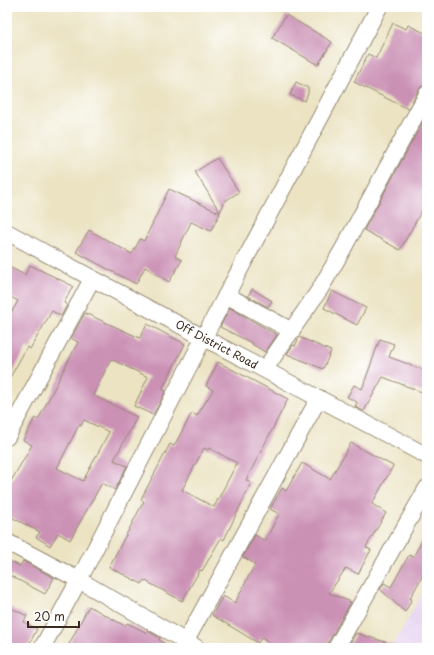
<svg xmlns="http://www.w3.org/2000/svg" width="434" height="655" font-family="'Playpen Sans',sans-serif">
<rect width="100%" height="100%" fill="#fff"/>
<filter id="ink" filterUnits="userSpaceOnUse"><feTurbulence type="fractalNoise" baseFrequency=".025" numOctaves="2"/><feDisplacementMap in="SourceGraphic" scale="8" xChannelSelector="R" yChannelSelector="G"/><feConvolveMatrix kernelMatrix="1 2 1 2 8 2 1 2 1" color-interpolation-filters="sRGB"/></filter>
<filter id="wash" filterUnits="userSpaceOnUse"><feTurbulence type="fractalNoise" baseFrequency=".012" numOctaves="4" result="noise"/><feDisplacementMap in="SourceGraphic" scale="16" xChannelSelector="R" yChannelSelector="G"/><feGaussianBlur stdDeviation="0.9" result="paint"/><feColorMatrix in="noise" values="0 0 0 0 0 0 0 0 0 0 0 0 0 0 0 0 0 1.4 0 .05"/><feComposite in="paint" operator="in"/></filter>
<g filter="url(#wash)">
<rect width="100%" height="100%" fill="#ebe3c2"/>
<path fill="#e5d3f1" d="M427 585V648H392Z"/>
<g id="blocks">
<path fill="#cb91b5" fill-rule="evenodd" d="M286 15 332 42 318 65 272 38Z
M393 23 406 29 408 25 427 34V85L422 86 419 89 408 109 354 82 368 54 376 58Z
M296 82 308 88V93L305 101 290 95Z
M427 114V201L400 250 364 230Z
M217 158 239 192 225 201 220 212 195 172Z
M169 189 220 213 211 231 191 222 175 256 182 260 169 282 145 267 136 284 76 252 89 230 132 254 140 239 144 241Z
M30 265 73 286 64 303 67 305 61 316 52 311 30 349 27 347 7 383V320L18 301 7 295V266L25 275Z
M252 289 272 301 268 307 248 296Z
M332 291 366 308 357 325 324 308Z
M230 308 277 335 265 352 252 344V343L220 327Z
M85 313 140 338 147 324 185 344 162 389 166 391 153 415 134 406 148 377 111 359 93 395 137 417 114 460 127 466 115 490 102 483 70 540 58 533 50 546 36 537 40 532 7 515V488L32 445 23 440 35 418 38 420 78 342 71 338ZM84 420 109 432 83 481 57 468 79 425 81 426Z
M299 337 331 351 323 369 287 354 293 345 295 346Z
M380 339 394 344 389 357 427 371V394L383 377 364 411 355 407 357 402 347 397 354 385 362 389Z
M218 362 288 399 246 480 251 483 224 540 221 538 202 571 200 570 182 601 144 580 142 584 109 567 144 501 141 499 170 444 174 446 192 413 197 416 213 390 206 386ZM204 448 208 450 209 448 237 463 214 507 182 490Z
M351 443 393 466 372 504 386 513 366 547 371 550 358 574 346 568 329 593 351 602 328 643 327 648H277L262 637 258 643 212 615 223 596 235 603 255 564 243 557 255 535 265 541 279 514 270 509 282 488 286 491 302 463 330 479Z
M427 532V568L410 598 412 599 405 612 380 589 384 583 391 587 409 555 413 557Z
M7 560 20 566 23 561 54 578 45 594 7 574Z
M7 606 27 616 24 622 37 629 27 648H7Z
M89 606 125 626 127 623 147 633 148 631 160 638 159 640 173 648H67Z
M356 633 395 645 394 648H347Z"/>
</g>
</g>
<g filter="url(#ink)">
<use href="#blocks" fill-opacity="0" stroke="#938670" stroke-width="1"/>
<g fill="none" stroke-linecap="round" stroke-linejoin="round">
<g stroke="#938670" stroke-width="18">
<g id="street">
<path id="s1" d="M7 232C146 309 288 381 427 456"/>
<path d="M226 295 292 331"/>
<path d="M265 369 320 289 343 249 427 94"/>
<path d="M7 437 92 279"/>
<path d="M7 542 79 580 197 648"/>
<path d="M42 648 79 580 204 337 379 7"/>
<path d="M182 648 319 398"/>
<path d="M336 648 427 488"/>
</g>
</g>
<use href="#street" stroke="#fff" stroke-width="16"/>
</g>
</g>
<g text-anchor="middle" stroke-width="4" stroke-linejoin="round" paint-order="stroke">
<g font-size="11" fill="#3b2a1e" stroke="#fff">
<text dy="4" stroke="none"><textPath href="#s1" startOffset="238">Off District Road</textPath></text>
</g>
</g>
<rect width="434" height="655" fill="none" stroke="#fff" stroke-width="24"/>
<path d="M28 621v6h51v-6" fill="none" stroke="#3b2a1e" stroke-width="2"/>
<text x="34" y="621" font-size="12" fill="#3b2a1e" stroke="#ffffff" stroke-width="3" paint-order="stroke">20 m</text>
</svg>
